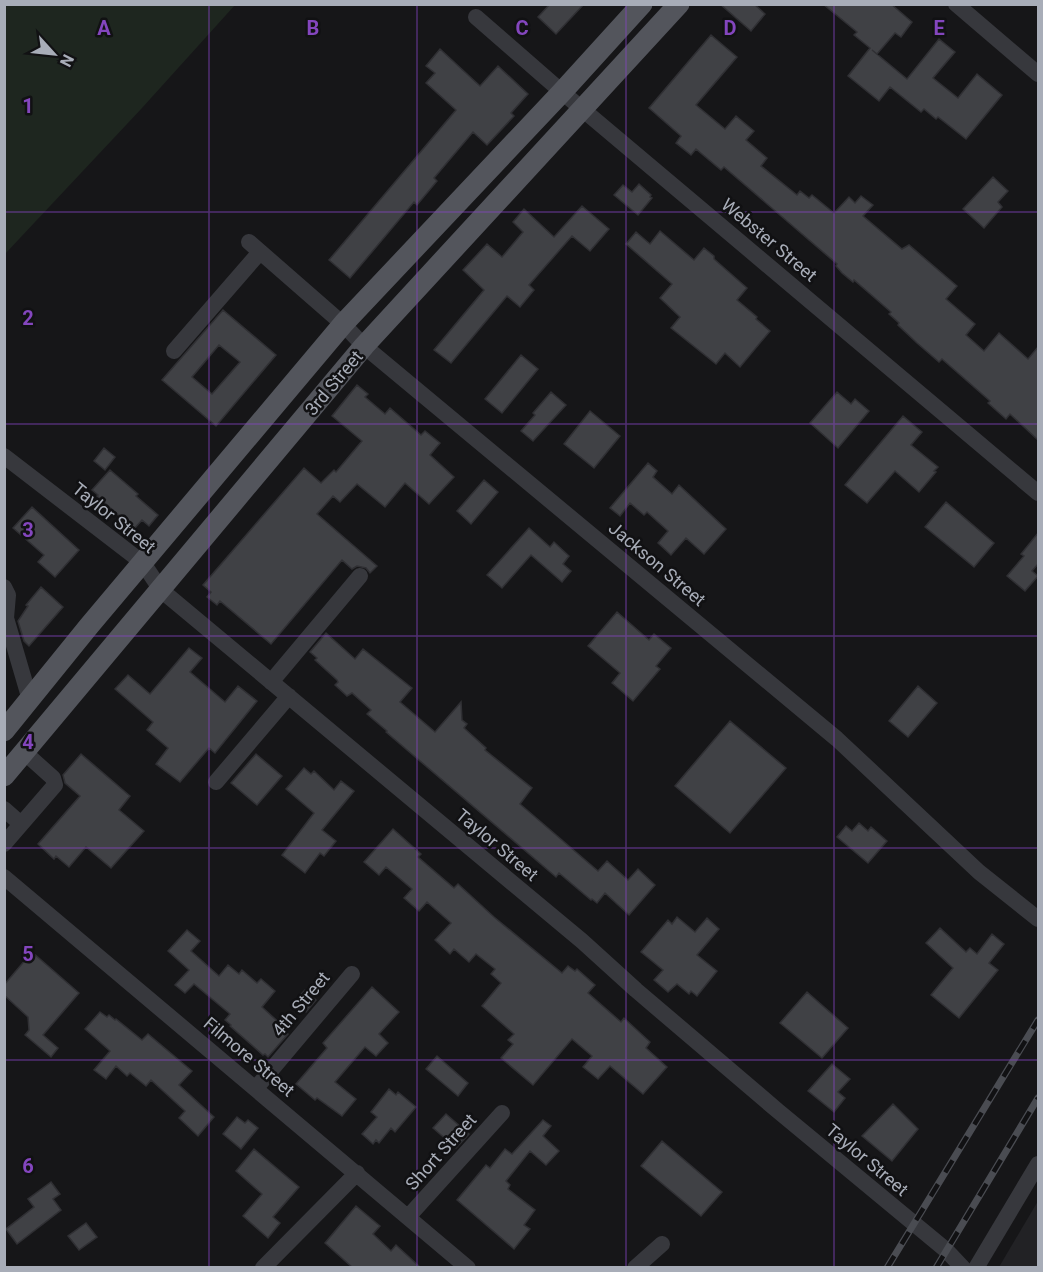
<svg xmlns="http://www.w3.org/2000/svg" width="1043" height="1272" font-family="Roboto,sans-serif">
<rect width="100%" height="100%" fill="#161618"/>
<path fill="#222225" d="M1038 1201V1267H999Z"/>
<path fill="#1e261f" d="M5 4 235 5 142 108 5 254Z"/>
<path fill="#404145" stroke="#303034" stroke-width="1.5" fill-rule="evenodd" d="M550 4H584L556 34 538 17Z
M720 4H754L765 14 751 31Z
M823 4H891L912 22 901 37 895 33 877 54 872 50 907 79 939 39 955 52 933 78 958 98 977 74 1002 95 966 139 938 117 936 119 924 109 921 112 890 87 879 101 848 76 870 48 854 35 857 32Z
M711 35 737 57 696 105 725 129 736 116 754 131 746 140 767 158 761 166 797 195 800 191 809 198 812 195 834 213 849 197 855 203 861 196 873 205 863 216 902 249 909 245 957 286 946 299 975 324 966 335 984 351 999 333 1028 359 1038 347V440L1010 414 1006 419 988 403 990 401 942 359 939 362 917 343 898 325 899 323 889 314 891 312 854 280 853 282 842 273 836 266 837 264 724 167 721 170 696 149 691 155 676 143 681 136 649 108Z
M440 49 480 86 498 66 528 94 511 113 514 116 487 145 473 132 434 178 437 181 417 205 414 202 350 278 329 260 456 110 426 83 435 73 426 66Z
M993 177 1008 191 998 202 1002 207 984 228 963 209Z
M639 184 651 195 650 197 652 198 638 215 614 195 623 185 632 192Z
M582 206 609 229 590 251 572 236 529 285 534 290 520 307 507 296 451 363 434 350 484 290 463 270 487 244 502 257 523 232 513 222 524 209 554 237Z
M660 231 694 260 704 248 714 256V259L747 288 737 300 757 317 756 319 770 331 740 367 725 353 716 364 671 328 680 317 660 298 672 284 626 244 636 232 650 244Z
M223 310 276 355 216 426 162 380ZM219 345 240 362 212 394 192 377Z
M521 355 538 369 502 413 485 399Z
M357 385 368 394 365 397 385 414 390 408 421 435 425 431 440 443 430 455 454 477 429 504 405 483 385 507 357 484 340 502 333 496 317 514 377 566 370 573 366 568 357 566 352 569 342 560 271 644 220 601 217 605 207 597 211 592 203 585 304 468 321 483 334 470 336 472 362 441 332 416Z
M551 392 566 405 533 441 521 431 535 415 533 413Z
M837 392 851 404 855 399 869 411 838 448 810 423Z
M590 411 620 436 594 468 564 444Z
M903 416 922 432 911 445 938 467 934 471 936 472 919 492 895 471 867 503 845 485Z
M104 448 115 457 105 470 94 461Z
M648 463 657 471 653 477 672 494 679 485 726 529 704 554 686 538 671 555 658 543 668 531 647 512 644 515 630 503 620 516 610 508Z
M110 470 138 494 136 496 158 515 149 526 142 520 134 529 97 496 98 495 92 490Z
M484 480 498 492 471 524 457 511Z
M946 502 994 543 974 567 925 527Z
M32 507 79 550 55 577 38 562 44 555 13 528Z
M529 528 550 547 554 542 569 556 563 564 571 571 562 582 531 555 502 588 487 575Z
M1038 533V564L1032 571 1038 576 1025 591 1007 576 1024 556 1021 554Z
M41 587 63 607 29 646 24 641 18 621 28 606 26 605Z
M617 612 649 640 654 634 671 648 656 666 660 669 633 701 612 683 620 673 588 646Z
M326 633 355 659 363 649 412 688 400 702 435 732 461 702 462 720 467 724 464 728 486 748 485 750 532 788 520 804 598 871 607 861 628 880 638 869 655 885 629 915 605 893 597 903 592 899 591 900 559 873 556 877 386 732 387 731 367 714 371 710 352 693 347 696 335 685 338 682 337 680 315 660 317 658 310 652Z
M189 648 202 658 190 672 225 702 238 686 257 701 215 753 209 748 180 782 156 764 168 748 147 730 153 722 115 689 128 675 150 694Z
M918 686 937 703 908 737 889 721Z
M730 721 786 768 730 833 675 786Z
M81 754 130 796 119 810 144 831 111 868 86 847 69 867 56 856 54 859 38 844 80 796 65 783 63 775Z
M256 754 282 776 257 805 231 783Z
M304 768 311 774 314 771 334 790 341 781 354 791 322 830 336 841 324 856 320 853 305 873 282 855 314 813 286 789Z
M859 823 868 831 871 827 887 841 868 863 837 837 846 826 852 831Z
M393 829 421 854 418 857 454 888 458 884 494 917 562 973 568 966 575 971 577 969 595 985 588 993 621 1022 624 1018 650 1042 646 1048 667 1067 643 1094 610 1066 598 1079 583 1067 592 1056 572 1039 533 1085 501 1058 513 1044 508 1040 514 1034 482 1006 501 983 491 974 495 969 476 954 469 962 454 949 450 954 435 940 451 923 427 902 419 911 404 898 412 889 386 867 379 875 364 862Z
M677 917 695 932 707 918 719 929 697 955 717 971 697 996 691 991 689 994 677 984 668 992 654 980 663 970 641 952 668 920 672 924Z
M940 928 966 952 970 948 977 954 992 934 1004 944 989 963 998 970 959 1018 931 995 953 968 926 943Z
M187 930 200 941 191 951 219 976 228 965 239 974 242 970 257 983 261 979 275 991 262 1007 286 1029 284 1031 288 1034 268 1057 265 1054 263 1055 230 1026 231 1025 225 1020 230 1014 194 984 185 993 175 985 189 970 168 951Z
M32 952 79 993 43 1035 58 1048 51 1057 25 1035 29 1030 28 1017 4 995V985Z
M372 987 399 1012 379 1034 388 1043 376 1056 365 1047 335 1082 356 1099 342 1116 317 1098 315 1100 296 1084 327 1048 323 1043Z
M305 990 316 1000 306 1012 294 1002Z
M807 992 848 1028 822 1058 780 1023Z
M100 1012 107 1017 109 1015 115 1020 116 1019 142 1040 148 1034 192 1071 179 1085 214 1117 198 1136 179 1118 185 1111 151 1080 146 1086 130 1073 127 1076 116 1066 106 1079 94 1070 110 1051 85 1029Z
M437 1056 468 1083 458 1096 426 1069Z
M832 1064 850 1079 838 1092 845 1098 834 1112 808 1091Z
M389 1089 396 1095 398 1092 416 1107 395 1132 391 1128 379 1143 376 1140 373 1144 362 1134 377 1117 371 1112Z
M893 1104 918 1129 892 1161 862 1136Z
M446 1114 469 1134 456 1148 433 1128Z
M237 1117 245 1123 248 1120 258 1128 241 1149 223 1134Z
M543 1120 551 1126 543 1136 559 1151 546 1165 530 1151 506 1181 510 1185 508 1189 535 1210 524 1225 530 1229 514 1249 457 1200 486 1165 490 1168 505 1149 512 1154Z
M662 1141 722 1192 701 1216 641 1166Z
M254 1149 299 1187 273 1217 280 1223 268 1238 243 1216 262 1194 236 1171Z
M51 1182 60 1194 53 1199 61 1210 17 1244 6 1229 34 1207 28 1199Z
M356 1206 380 1226 373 1234 391 1251 396 1245 421 1268H353L325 1243Z
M86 1223 97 1237 79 1250 68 1236Z"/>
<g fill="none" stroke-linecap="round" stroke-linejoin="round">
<path stroke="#37383d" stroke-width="16" d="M956 4 1038 74
M476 17 562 92 1038 493
M249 242 344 325 364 346 837 739 979 872 1038 919
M174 351 260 252
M4 456 143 563 161 590 582 941 636 990 778 1111 946 1250 963 1268
M4 587 8 595 6 618 30 700
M271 682 360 576
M216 782 289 696
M4 809 21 824
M4 844 55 785 53 778 24 752
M4 877 468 1268
M256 1088 352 974
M408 1217 502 1113
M263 1268 357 1173
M635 1268 662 1244
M976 1268 1038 1164"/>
<path stroke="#53555c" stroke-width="21" d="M4 731 89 626 344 323 562 92 642 4
M4 776 364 346 679 4"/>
<g stroke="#4a4c52" stroke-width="7">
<path id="rail" d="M887 1268 1038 1020
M936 1268 1038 1098"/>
</g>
<use href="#rail" stroke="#111113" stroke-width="4.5" stroke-dasharray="14" stroke-linecap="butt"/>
</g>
<path fill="none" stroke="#8446be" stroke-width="1.5" stroke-opacity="0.55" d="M209 4V1268M417 4V1268M626 4V1268M834 4V1268M4 212H1038M4 424H1038M4 636H1038M4 848H1038M4 1060H1038"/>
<g text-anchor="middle" stroke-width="5" stroke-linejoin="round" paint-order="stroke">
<g font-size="18" fill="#a8adb8" stroke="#111113">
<text transform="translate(769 240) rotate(40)" y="6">Webster Street</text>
<text transform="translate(334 383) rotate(-50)" y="6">3rd Street</text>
<text transform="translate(114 518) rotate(39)" y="6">Taylor Street</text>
<text transform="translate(657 564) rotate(40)" y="6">Jackson Street</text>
<text transform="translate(497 845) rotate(40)" y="6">Taylor Street</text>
<text transform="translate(301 1004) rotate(-50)" y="6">4th Street</text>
<text transform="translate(249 1057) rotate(40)" y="6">Filmore Street</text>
<text transform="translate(441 1152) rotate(-48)" y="6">Short Street</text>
<text transform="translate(867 1160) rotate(40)" y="6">Taylor Street</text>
</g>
</g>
<g font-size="20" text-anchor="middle" font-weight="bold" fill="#8446be" stroke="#111113" stroke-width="5" stroke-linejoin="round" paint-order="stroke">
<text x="104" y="35">A</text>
<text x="313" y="35">B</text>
<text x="522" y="35">C</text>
<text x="730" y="35">D</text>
<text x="939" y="35">E</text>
<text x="28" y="113">1</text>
<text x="28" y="325">2</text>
<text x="28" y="537">3</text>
<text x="28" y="749">4</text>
<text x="28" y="961">5</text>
<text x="28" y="1173">6</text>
</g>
<rect width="1043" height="1272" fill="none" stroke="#a8adb8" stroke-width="12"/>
<g transform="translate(54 54) rotate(117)" stroke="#111113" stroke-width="4.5" paint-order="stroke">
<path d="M0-4.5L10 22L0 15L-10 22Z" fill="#a8adb8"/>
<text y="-9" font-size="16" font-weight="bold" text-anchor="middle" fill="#a8adb8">N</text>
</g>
</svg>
